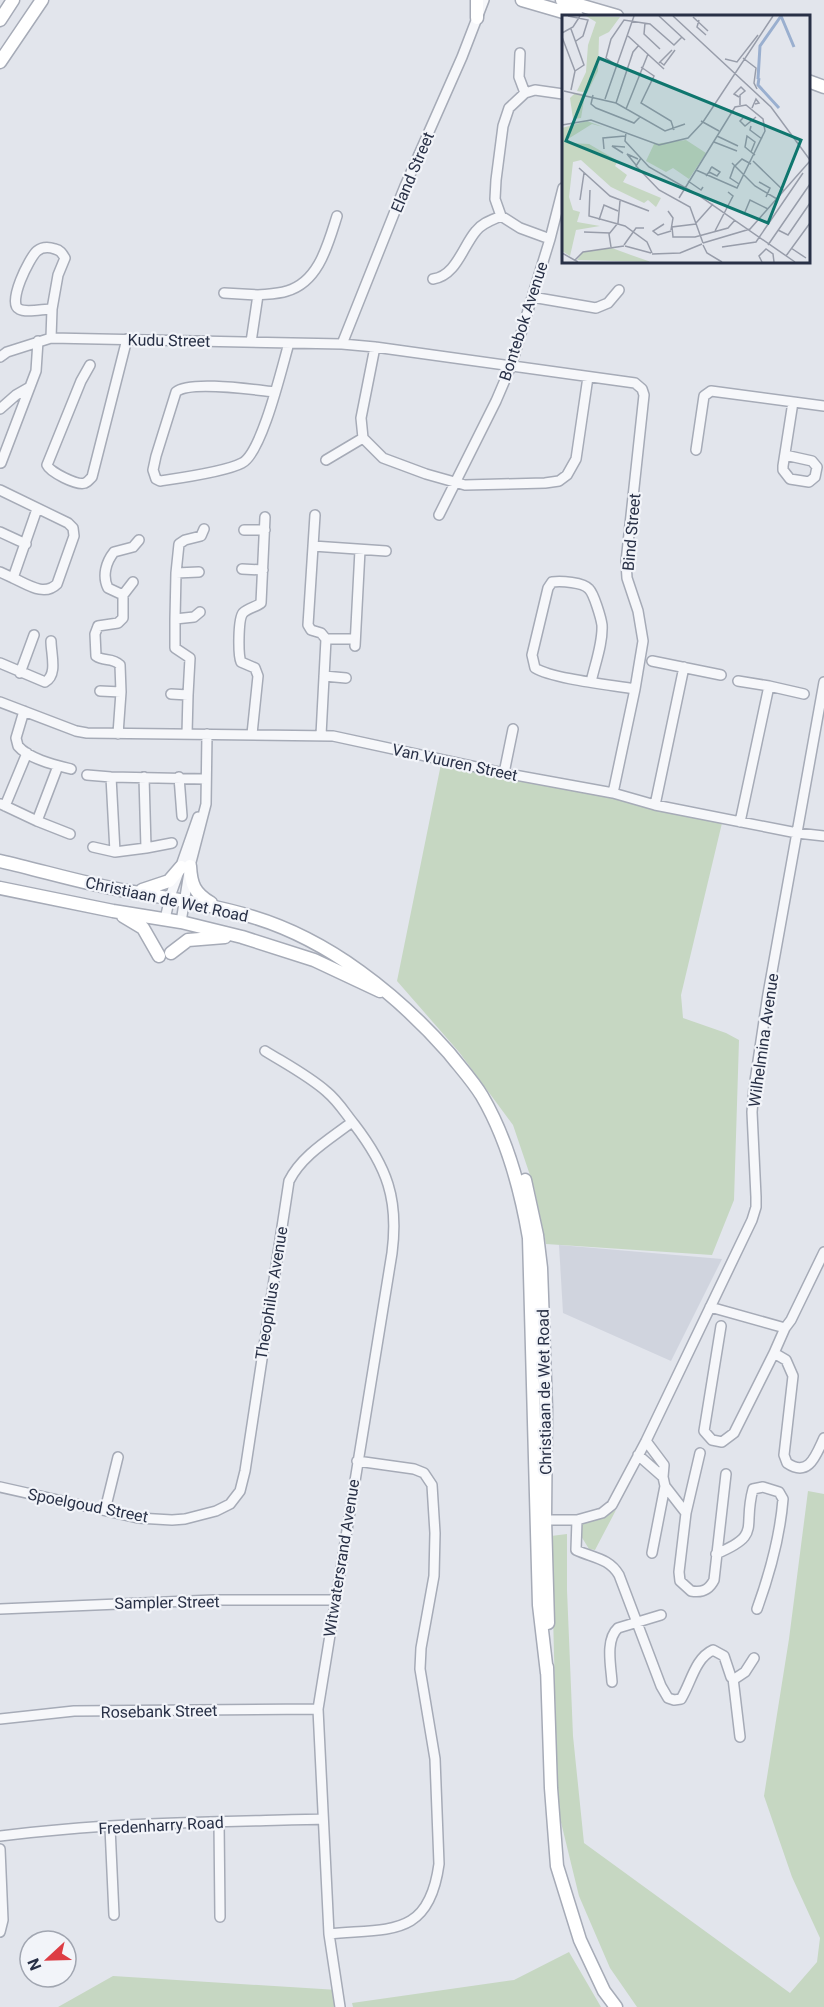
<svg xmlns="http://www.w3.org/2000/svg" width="824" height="2007" font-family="Roboto,sans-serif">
<rect width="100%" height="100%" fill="#e2e5ec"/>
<path fill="#d0d4de" d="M559 1245 722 1259 671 1361 563 1313Z"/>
<path fill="#c6d7c2" d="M441 764 613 793 722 823 681 995 683 1018 726 1033 739 1040 734 1200 712 1255 546 1244 534 1187 513 1125 459 1052 397 981Z
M808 1491 824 1494V2007H637L610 1968 579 1896 558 1810 551 1536 567 1534V1590L573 1736 584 1843 790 1993 817 1962 820 1938 792 1877 764 1796 789 1639Z
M616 1510 595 1550 589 1549 581 1536 582 1522 597 1520Z
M569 1952 601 2007H353L352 2003 514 1980Z
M113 1976 338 1990 341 2007H58Z"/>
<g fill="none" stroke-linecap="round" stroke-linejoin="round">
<g stroke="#a6abb7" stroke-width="12">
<path id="street" d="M520 53 519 77 525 93
M550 239 520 228 501 216 495 199 496 180 503 126 509 108 525 93 535 90 563 94
M433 279C456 276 463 246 476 231 482 223 492 220 501 216
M224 293 258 295 251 342
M258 295C268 294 278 294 287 291 319 282 328 244 337 216
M532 297 596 308 608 303 619 290
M51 338 52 309C43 309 26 313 19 309 7 303 29 258 37 251 42 247 49 247 55 249 60 250 62 253 65 258L58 275 52 309
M342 344 405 186 462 57 484 0
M375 347 361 418 363 438 383 458 426 474 465 485 545 483 559 481 567 475 576 459 588 377
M0 357 7 352 51 338 342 344 375 347 635 383 642 389 644 395 626 562 627 578 638 611 643 641 635 689 613 793
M90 365 81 381 47 465C50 472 77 486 85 483 88 482 90 479 92 477L127 339
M275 392C255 390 190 380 176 392L156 456 153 470 156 479 160 481C180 478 225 472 242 463 262 453 282 367 289 343
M0 409 16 395 30 387
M696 450 704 396 711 391 824 406
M785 455 812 461 817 467 815 477 809 482 790 479 783 470V466L793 402
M326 460 363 438
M1 463 36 371 38 341
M0 490 68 523 73 528 74 536 57 584C44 597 27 584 13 578
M315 515 308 625 311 630 321 633 326 639 321 735
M439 515 496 401 511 366 550 239 563 188
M244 530H265
M0 532 26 544
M313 546 386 551
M242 569 263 570
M0 572 13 578 37 509
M176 573 179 544 185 540 201 536 204 529
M123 595 133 582
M175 619 176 573 199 572
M326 639H355
M355 646 360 550
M652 661 721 675
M0 663 45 682C58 675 51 654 51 641
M20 673 34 635
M324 676 346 678
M738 681 769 686 740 822
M591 682C595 664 603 643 602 625 601 618 594 594 589 589 583 582 561 581 552 582L548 588 532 655 535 668C553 679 612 685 635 689
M769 686 804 694
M100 691 121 692 118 734
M121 692 120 665C112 657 104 662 96 656L95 634 98 626 118 623 123 618V595L108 588C102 576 106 562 114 552L133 547 139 540
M171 694 188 695 187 734
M188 695 190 658 175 648V619L194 617 200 612
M0 702 76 731 87 733 333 736 504 773 613 793 655 805 797 833 824 836
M24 711 16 738 18 746C29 759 55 765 71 769
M252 734 258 676 255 668 241 662C238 655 238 619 243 613 248 608 256 607 261 603L265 517
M58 766 37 821 70 834
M504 773 513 729
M87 775 111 777 206 779
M111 777 115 852
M144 777 146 848 172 843
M179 777 182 816
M1 804 37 821
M655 805 684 667
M5 806 27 753
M93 847 115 852 146 848
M165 919 170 897 198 817
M181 922 190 866 206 804 207 734
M265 1051C286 1064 309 1076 327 1092 338 1101 345 1113 354 1124 387 1167 399 1199 392 1253L318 1709 329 1934 340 2007
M710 1307 785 1328 791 1320 824 1252
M721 1326 704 1431 712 1440 722 1442 734 1433 774 1353 785 1328
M774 1353 786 1360 793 1376 784 1455 787 1463C809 1478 816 1455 824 1438
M646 1441 664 1465 663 1477 665 1486 652 1553
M638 1455 663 1477
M665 1486 686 1513 679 1572 680 1581 691 1591C702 1593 709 1590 714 1580L726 1474
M0 1487 138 1518 172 1520 185 1519 216 1511 230 1504 240 1491 245 1471 289 1181C302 1155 330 1139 352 1122
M105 1510 118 1457
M686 1513 700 1453
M539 1520H577L602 1513 612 1505 646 1441 752 1220 756 1207V1197L752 1112 754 1088 768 994 824 682
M577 1520 576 1550C593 1558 609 1558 619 1575L661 1686 668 1698 674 1700 681 1699C691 1683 695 1658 713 1650L724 1656 731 1677 736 1678 745 1672 754 1658
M716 1554C763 1534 742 1529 753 1489L763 1487 779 1492 783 1499C780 1537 770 1573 757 1609
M0 1609 213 1600H335
M733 1678 740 1737
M612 1682C611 1666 605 1640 618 1628L661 1615
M0 1719 74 1711 318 1709
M219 1822 220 1917
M110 1827 114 1915
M0 1836C107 1822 215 1822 323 1819
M0 1849 3 1920 0 1932
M329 1934C390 1928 429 1938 439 1864L435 1759 420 1669 421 1648 434 1576 435 1533 432 1485 424 1473 414 1469 357 1461"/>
</g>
<g stroke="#a6abb7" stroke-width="15">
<path id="secondary" d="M477 0V18
M522 0 577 16
M562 0 617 16
M0 20 13 0
M0 62 42 0
M808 81 824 87
M0 861C44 871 88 885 133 892 173 899 214 905 253 917 329 940 397 994 449 1053 460 1067 473 1081 482 1096 506 1137 521 1191 529 1238L539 1605 547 1673
M190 866C191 884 194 893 211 903
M0 888 113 911 181 922 242 937 314 960 380 991
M142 890 169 881 181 867
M123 916 143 928 159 956
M171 953 188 940 225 937
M525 1180 537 1235 541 1268 546 1408 545 1519 548 1623
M547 1667 551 1788 557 1866 580 1940 604 1991 616 2007"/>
</g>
<use href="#street" stroke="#f6f7fa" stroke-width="9"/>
<use href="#secondary" stroke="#fff" stroke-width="12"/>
</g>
<g text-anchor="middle" stroke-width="4.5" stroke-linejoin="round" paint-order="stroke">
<g font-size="16" fill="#283046" stroke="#f2f4f9">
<text transform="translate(412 172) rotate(-67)" y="6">Eland Street</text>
<text transform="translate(523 321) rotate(-72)" y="6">Bontebok Avenue</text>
<text transform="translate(169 340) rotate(1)" y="6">Kudu Street</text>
<text transform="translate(631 532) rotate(-85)" y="6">Bind Street</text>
<text transform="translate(455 762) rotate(12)" y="6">Van Vuuren Street</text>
<text transform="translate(167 899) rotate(12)" y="6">Christiaan de Wet Road</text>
<text transform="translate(763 1040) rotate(-82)" y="6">Wilhelmina Avenue</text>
<text transform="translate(271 1293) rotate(-81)" y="6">Theophilus Avenue</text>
<text transform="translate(544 1392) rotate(-91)" y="6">Christiaan de Wet Road</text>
<text transform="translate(88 1505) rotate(11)" y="6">Spoelgoud Street</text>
<text transform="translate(341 1558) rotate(-81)" y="6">Witwatersrand Avenue</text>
<text transform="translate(167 1602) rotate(-1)" y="6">Sampler Street</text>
<text transform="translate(159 1711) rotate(-1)" y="6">Rosebank Street</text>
<text transform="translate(161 1825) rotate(-3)" y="6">Fredenharry Road</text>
</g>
</g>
<g transform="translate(562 15)">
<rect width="248" height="248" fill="#e2e5ec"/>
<path d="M24 1 58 2 47 17 37 22 36 56 25 78 15 76 24 57 26 30 34 7ZM13 78 23 79 19 103 11 104 8 83ZM25 106 41 112 30 109 6 124 8 128 27 129 56 146 53 151 65 160 61 167 99 183 94 192 86 185 82 188 49 172 19 145 11 147 7 182 11 195 18 197 15 207 38 211 14 215 8 241 0 236V113ZM124 125 144 138 127 164 111 153 104 157 84 146 92 129ZM50 233 69 240 89 247 15 245 21 237Z" fill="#c6d7c2"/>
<path fill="none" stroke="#9aafcf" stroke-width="3" d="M219 1 232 32M197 63 196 70 217 93M196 64 198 31 219 1"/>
<path fill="none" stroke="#989daa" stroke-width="1.5" d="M6 1 26 5 21 21 14 26M97 1 123 25M111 1 209 92 248 145M131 2 146 16M137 5 135 12 144 20M83 8 82 19 98 34M9 14 22 50 13 56M0 18 11 12 18 1M66 21 102 54M0 22 13 56 9 75M181 43 194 53 192 68 195 74M163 44 175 47 196 20M98 47 102 50 113 35M97 48 110 35M54 50 44 43 49 24 62 5 88 9 112 30 120 22M79 52 92 61 79 88 109 106 112 115M2 76 54 88 103 116 123 109M31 80 29 89 34 93 72 108 78 102M177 82 172 79 179 72 183 76 178 80V90M43 84 72 1M54 88 71 37 77 30M190 93 194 84 197 88 193 89M64 94 86 39M181 103 178 106 183 111 194 102M139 106 157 116M0 110 29 105 97 130 126 123 141 107 211 1M189 111 188 115 200 124M64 117 63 126 87 152 136 180 233 247M155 121 176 131M152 127 175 136M42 134 41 123 63 121M189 137 193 127 185 121 183 132 189 137 193 140M61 138 50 131 63 132M79 143 74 151 97 175 128 192 141 228M191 146 222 176M170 148 193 171 215 184M74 150 65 139 76 144M17 153 48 181 87 196M144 161 147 157 149 153 150 152 158 157 155 161 147 157M126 166 139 175 141 172M197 167 208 173 204 182M177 169 168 163 172 152 180 144 189 149M28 175 27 201 63 211 85 227 90 238M117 183 173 92 184 90 201 104 203 116 175 173 134 155M18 185 22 158M106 196 111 203 109 215M183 197 188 185 206 194M37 205 42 190 56 196M134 208 151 189M102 209 91 216 96 220 109 216M134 209 110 212 111 222H133L166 213 173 205M216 215 226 220 248 188M153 216 171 181 166 177M22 217 48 218M141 228 188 214 248 146M62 230 74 213H82M141 230 145 238 160 247M206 230 248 169M63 231 89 238M49 232 47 219 56 208 58 186M160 232 194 227 241 158M229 233 244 243M0 238 16 247M90 239 118 238 140 229M224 241 248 208M13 245 21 237 62 231M200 247 197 241 204 234 211 239 212 247"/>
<path fill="#0f766e" fill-opacity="0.15" stroke="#0f766e" stroke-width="3" d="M37 43 239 125 206 208 4 126Z"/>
<rect width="248" height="248" fill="none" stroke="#283046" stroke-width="3"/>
</g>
<g transform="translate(48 1959) rotate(248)"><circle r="28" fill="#f2f4f9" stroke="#a1a6b1" stroke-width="1.5"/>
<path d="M0-4.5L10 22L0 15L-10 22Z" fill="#dd3c44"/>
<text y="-9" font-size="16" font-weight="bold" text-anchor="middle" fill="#283046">N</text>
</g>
</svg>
